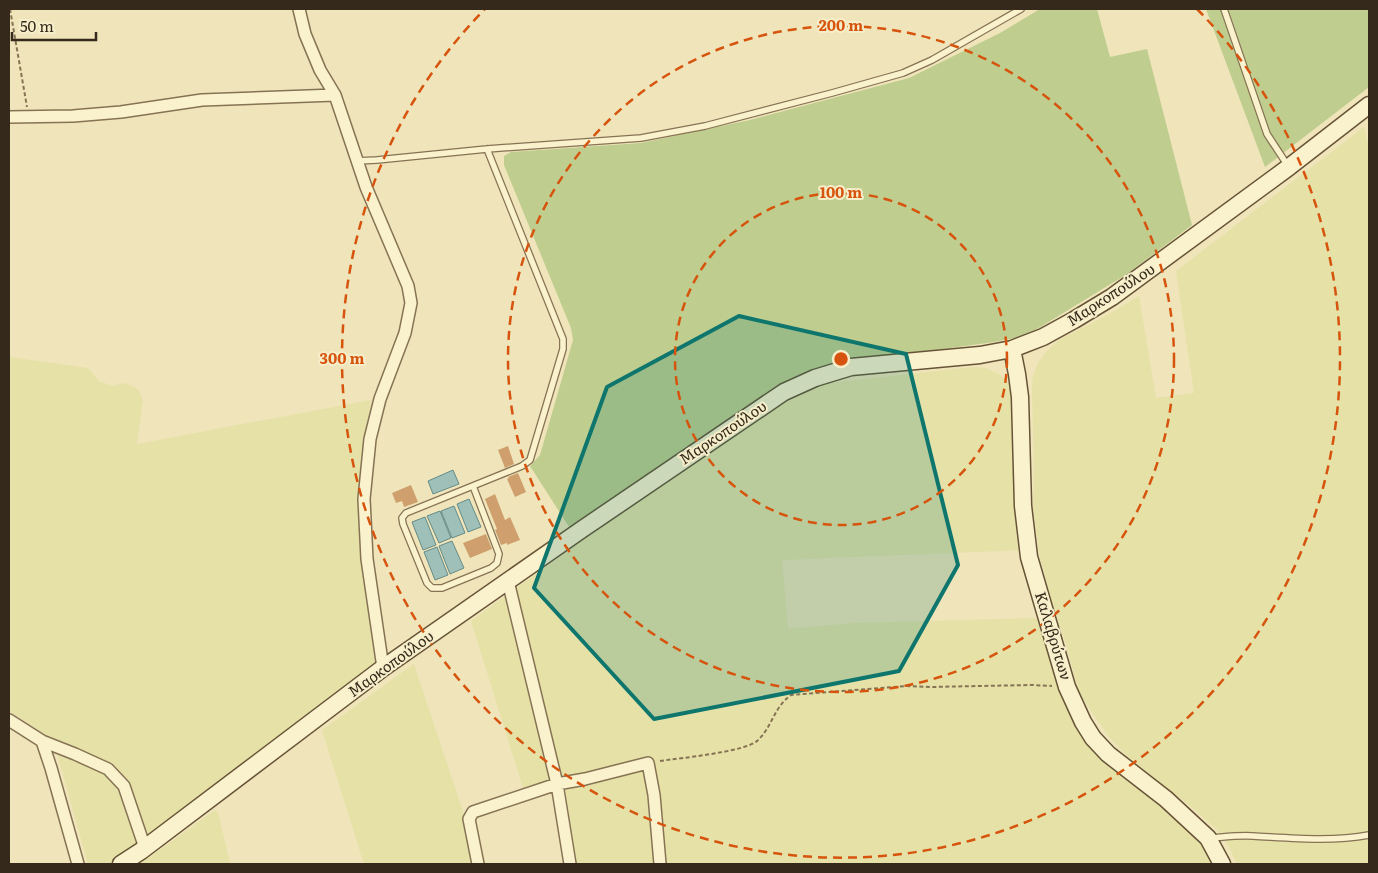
<svg xmlns="http://www.w3.org/2000/svg" width="1378" height="873" font-family="Literata,serif">
<rect width="100%" height="100%" fill="#efe4ba"/>
<path fill="#e5e1a7" d="M1364 127 1369 151V864H1237L1229 847 1217 830 1195 810 1128 757 1108 736 1079 693 1066 644 1050 596 1039 553 1033 506 1034 468 1032 391 1033 376 1038 363 1045 353 1059 340 1102 318 1139 296 1156 398 1194 393 1176 271Z
M9 357 88 368 100 382 114 386 125 383 138 389 143 400 137 444 371 400 366 436 377 665 140 848 112 864H88L58 757 51 741 42 732 9 711Z
M972 367 985 368 999 374 1010 384 1014 401 1022 550 782 560 788 629 853 623 1038 618 1062 692 1087 738 1185 821 1202 841 1217 864H576L564 779 524 791 471 621 662 483 778 402 804 391 829 383Z
M414 664 463 811 475 864H364L322 730Z
M215 810 218 812 230 864H140Z"/>
<path fill="#bfcd8e" d="M1040 9H1097L1110 57 1147 49 1192 225 1127 274 1037 329 1015 338 994 342 870 359 842 361 811 370 790 381 571 530 530 466 540 455 573 340 571 328 504 165V156L511 152 641 143 750 120 909 78 1000 33Z
M1206 9H1369V87L1265 167Z"/>
<path fill="#9fbfb9" stroke="#668c87" d="M453 470 459 484 433 494 428 481Z
M469 499 481 527 468 532 457 504Z
M454 506 465 533 452 538 441 511Z
M440 511 451 538 439 543 427 516Z
M425 517 436 545 423 550 412 522Z
M452 541 464 568 450 574 439 546Z
M437 547 448 575 435 580 424 552Z"/>
<path fill="#cfa06e" d="M508 446 514 464 505 468 498 450Z
M518 473 526 492 515 497 507 479 509 478 508 477Z
M411 485 418 502 404 507 402 501 396 503 392 493Z
M495 494 505 520 510 517 520 540 507 545V543L501 545 495 530 497 529 485 499Z
M486 534 492 549 470 558 463 543Z"/>
<g fill="none" stroke-linecap="round" stroke-linejoin="round">
<g stroke="#867354" stroke-width="8">
<path id="lane" d="M1224 9 1267 134 1288 166
M356 161 377 160 487 149 641 138 705 126 832 93 903 73 932 60 1021 9
M473 486 499 554 497 563 491 568 442 588H432L427 583 403 524 402 518 406 513 522 466 530 460 563 349V339L487 149
M1210 838C1224 837 1239 835 1253 836 1291 838 1331 842 1369 835"/>
</g>
<g stroke="#867354" stroke-width="14">
<path id="street" d="M299 9 305 34 320 70 335 95 366 187 408 286 411 303 405 333 380 399 370 439 364 499 367 559 383 668
M9 117 73 116 121 112 202 100 335 95
M508 581 557 784 570 864
M9 720 42 741
M78 864 51 768 42 741 75 754 108 769 124 786 145 848
M478 864 469 819 473 812 557 784 585 779 648 763 654 795 660 864"/>
</g>
<g stroke="#675437" stroke-width="19">
<path id="secondary" d="M1012 349 1017 374 1020 397 1023 506 1029 557 1067 687 1083 722 1093 738 1108 754 1166 799 1208 838 1222 864
M121 864 141 851 383 668 581 530 784 392 815 378 851 367 980 355 1012 349 1043 337 1074 320 1112 297 1289 167 1369 105"/>
</g>
<path stroke="#867354" stroke-width="2" stroke-dasharray="4 2.5" stroke-linecap="butt" d="M10 9 27 107
M660 761C680 758 744 752 757 741 772 728 773 708 791 695L907 686 930 687 1033 685 1052 686"/>
<use href="#lane" stroke="#faf1cd" stroke-width="5.5"/>
<use href="#street" stroke="#faf1cd" stroke-width="11"/>
<use href="#secondary" stroke="#faf1cd" stroke-width="16"/>
</g>
<path fill="#0f766e" fill-opacity="0.2" stroke="#0f766e" stroke-width="4" stroke-linejoin="round" d="M739 316 906 354 958 565 899 671 654 719 534 588 607 387Z"/>
<g fill="none" stroke="#d6540d" stroke-width="2.5" stroke-dasharray="9 6">
<circle cx="841" cy="359" r="166"/>
<circle cx="841" cy="359" r="333"/>
<path d="M1197 9A499 499 0 1 1 485 9"/>
</g>
<g text-anchor="middle" stroke-width="4" stroke-linejoin="round" paint-order="stroke">
<g font-size="15" fill="#34291a" stroke="#f6eeca">
<text transform="translate(1111 295) rotate(-33)" y="5">Μαρκοπούλου</text>
<text transform="translate(723 433) rotate(-34)" y="5">Μαρκοπούλου</text>
<text transform="translate(1053 636) rotate(73)" y="5">Καλαβρύτων</text>
<text transform="translate(391 664) rotate(-36)" y="5">Μαρκοπούλου</text>
</g>
</g>
<circle cx="841" cy="359" r="8" fill="#d6540d" stroke="#f6eeca" stroke-width="2.5"/>
<g font-size="15" text-anchor="middle" font-weight="bold" fill="#d6540d" stroke="#f6eeca" stroke-width="4" stroke-linejoin="round" paint-order="stroke">
<text x="841" y="31">200 m</text>
<text x="841" y="198">100 m</text>
<text x="342" y="364">300 m</text>
</g>
<rect width="1378" height="873" fill="none" stroke="#34291a" stroke-width="20"/>
<path d="M12 32v8h84v-8" fill="none" stroke="#34291a" stroke-width="2.5"/>
<text x="20" y="32" font-size="15" fill="#34291a" stroke="#f6eeca" stroke-width="4" paint-order="stroke">50 m</text>
</svg>
